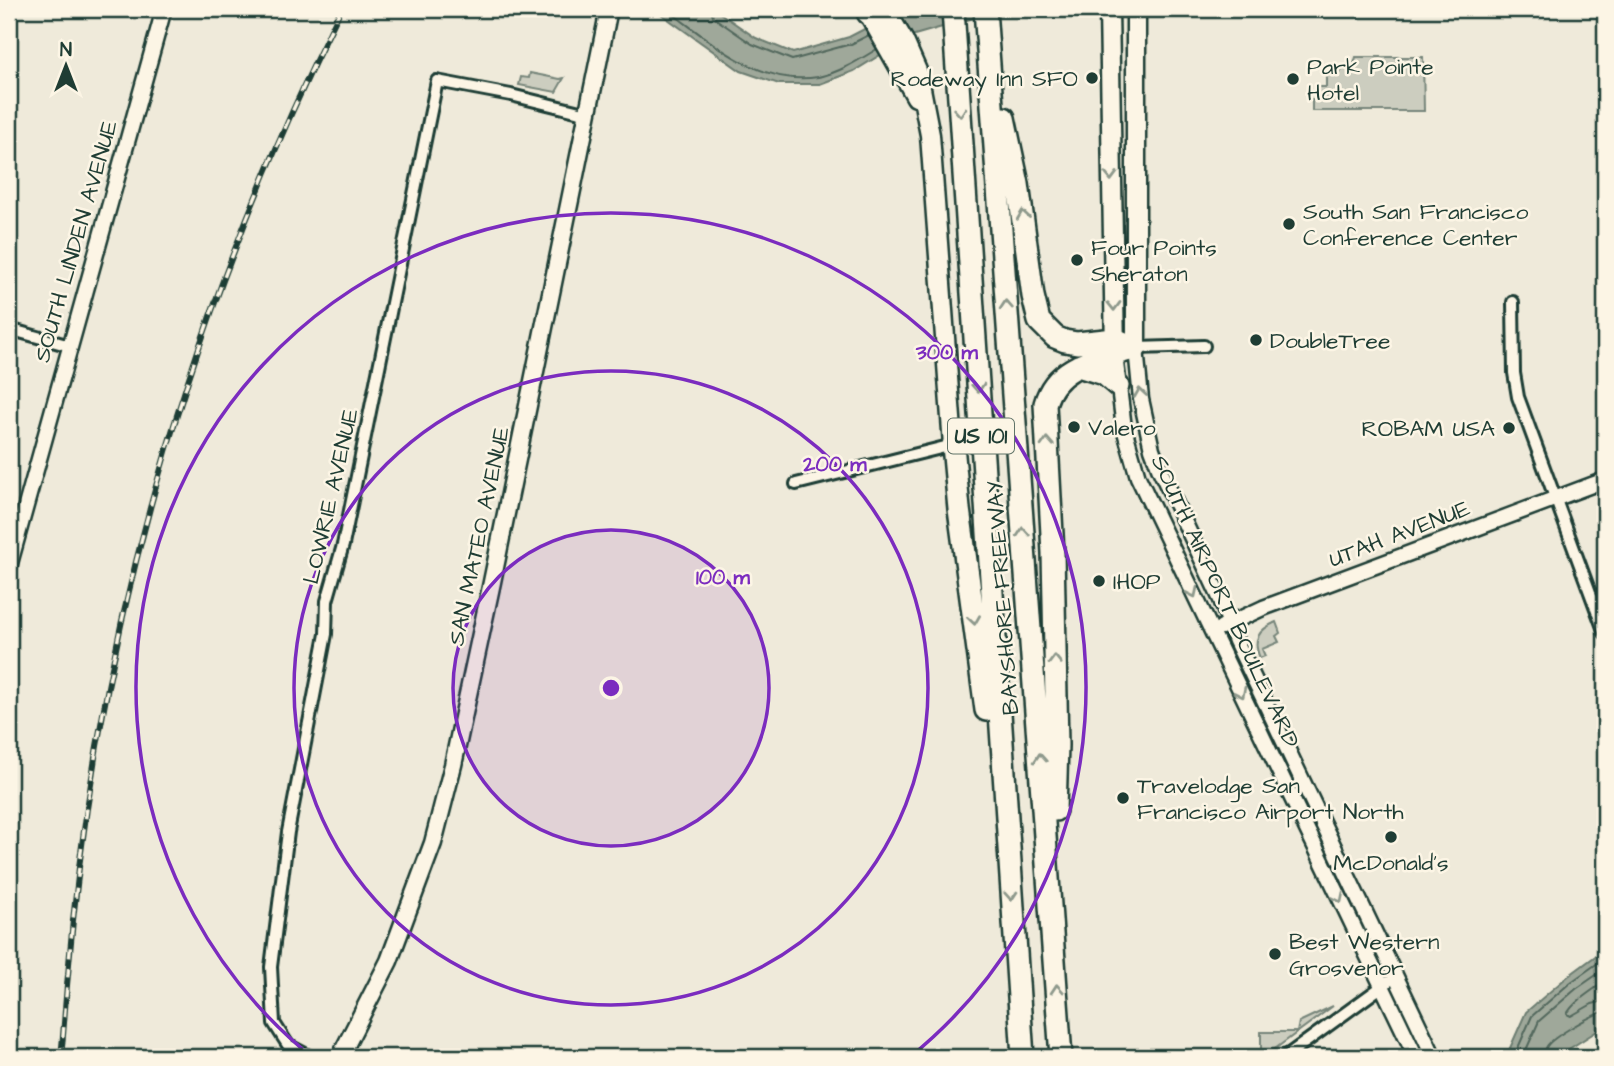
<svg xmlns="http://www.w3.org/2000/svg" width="1614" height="1066" font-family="'Architects Daughter',sans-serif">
<rect width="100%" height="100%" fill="#efeada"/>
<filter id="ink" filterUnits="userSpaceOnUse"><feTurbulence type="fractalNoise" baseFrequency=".0143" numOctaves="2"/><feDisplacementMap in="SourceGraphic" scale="14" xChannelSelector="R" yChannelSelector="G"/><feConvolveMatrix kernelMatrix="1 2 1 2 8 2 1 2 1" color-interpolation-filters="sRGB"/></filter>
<g filter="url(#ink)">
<path fill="#cccdbf" stroke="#76857a" stroke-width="2" d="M1356 57H1423L1424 111H1312V99H1317V87H1326V71L1340 72 1343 66 1354 64Z
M530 73 560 79 564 78 556 92 519 85 521 77 529 78Z
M1276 622 1280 633 1276 636 1279 642 1262 649 1265 656 1260 658C1252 640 1258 630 1276 622Z
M1333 1006 1264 1057H1261V1032H1297L1299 1022Z"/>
<path fill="#9fa89a" stroke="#6c7d71" stroke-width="2" d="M654 9H714L756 38 793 53 849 37 903 9H1005L911 36 854 71 820 84H779L741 71Z
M1605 949V1026L1556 1057H1506L1526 1012 1567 977Z"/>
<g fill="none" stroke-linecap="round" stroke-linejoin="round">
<path stroke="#52685d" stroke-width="2" d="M666 9C711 41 759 87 818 77 839 73 859 60 877 49
M711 9 713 17 752 44 792 60 851 44 869 35
M1605 981C1592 991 1574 1001 1567 1014L1571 1016 1592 1004 1605 1001
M1514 1057 1532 1016 1571 982 1605 958
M1523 1057 1539 1021 1576 989 1605 969
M1544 1057C1545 1052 1544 1051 1547 1046 1553 1037 1594 1013 1605 1012"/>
<g stroke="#1f3d34" stroke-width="16">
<path id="minor" d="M1513 302 1514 373 1518 397 1605 633
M9 329 70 346
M1136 348 1204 346
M796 484 953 445
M311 1057 288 1045 274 1023 271 967 288 832 326 634 327 601 343 545 437 81 511 95 588 114
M1285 1057 1388 982"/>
</g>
<g stroke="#1f3d34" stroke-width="19">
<path id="tertiary" d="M1136 348 1141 399 1152 449 1160 470 1221 600 1236 641 1434 1057
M1115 355 1124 428 1138 477 1416 1057
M9 567 164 9
M1222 627 1263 608 1605 480"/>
</g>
<g stroke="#1f3d34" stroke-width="21">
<path id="secondary" d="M340 1057 389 961 433 843 453 765 492 582 609 9"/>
</g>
<g stroke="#1f3d34" stroke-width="23">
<path id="primary" d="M866 9 916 97
M885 9 904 41 918 73 930 135 953 445
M1109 9 1115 352
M1136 9V348"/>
</g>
<g stroke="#1f3d34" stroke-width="26">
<path id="motorway" d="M953 9 1023 1057
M985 9 1061 1057
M868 13 873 9
M1004 118 1018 184 1033 296 1039 321 1055 337 1065 341 1077 343 1115 339 1136 348
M1078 366 1104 374 1118 386
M953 445 959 509 986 710
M1055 810 1057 745 1053 553 1045 404C1057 362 1100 360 1136 348"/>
</g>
<use href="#minor" stroke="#fcf5e5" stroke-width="10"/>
<use href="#tertiary" stroke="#fcf5e5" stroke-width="14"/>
<use href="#secondary" stroke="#fcf5e5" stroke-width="16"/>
<use href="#primary" stroke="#fcf5e5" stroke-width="18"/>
<use href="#motorway" stroke="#fcf5e5" stroke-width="21"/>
<g stroke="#1f3d34" stroke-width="6">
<path id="rail" d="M61 1057C64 1030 65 1003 68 975 74 899 84 822 97 746 142 488 224 243 341 9"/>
</g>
<use href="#rail" stroke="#fcf5e5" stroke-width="3.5" stroke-dasharray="10" stroke-linecap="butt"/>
</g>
<defs><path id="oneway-chevron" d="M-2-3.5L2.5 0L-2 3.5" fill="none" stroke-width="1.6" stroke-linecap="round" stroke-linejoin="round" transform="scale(1.75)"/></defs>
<g stroke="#8e998c">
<use href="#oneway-chevron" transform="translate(960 112) rotate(86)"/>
<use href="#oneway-chevron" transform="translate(1111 176) rotate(89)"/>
<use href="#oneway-chevron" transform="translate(1023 215) rotate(-98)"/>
<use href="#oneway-chevron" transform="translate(1006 305) rotate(-94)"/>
<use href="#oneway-chevron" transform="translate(1114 306) rotate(89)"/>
<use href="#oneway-chevron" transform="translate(978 388) rotate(86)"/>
<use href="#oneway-chevron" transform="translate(1140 393) rotate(-98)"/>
<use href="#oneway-chevron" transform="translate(1047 442) rotate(-93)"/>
<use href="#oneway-chevron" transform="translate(1023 532) rotate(-94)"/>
<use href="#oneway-chevron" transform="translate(1193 593) rotate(65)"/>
<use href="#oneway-chevron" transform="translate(974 620) rotate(82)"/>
<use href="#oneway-chevron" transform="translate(1055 660) rotate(-91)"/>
<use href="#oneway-chevron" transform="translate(1241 693) rotate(64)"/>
<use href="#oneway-chevron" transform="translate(1040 758) rotate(-94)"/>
<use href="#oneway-chevron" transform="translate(1011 896) rotate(86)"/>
<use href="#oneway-chevron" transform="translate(1339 898) rotate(64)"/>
<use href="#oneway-chevron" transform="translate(1057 989) rotate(-94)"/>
</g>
</g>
<circle cx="611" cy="688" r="158" fill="#7b2cbf" fill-opacity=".12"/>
<g fill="none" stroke="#7b2cbf" stroke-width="3.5">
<circle cx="611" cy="688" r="158"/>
<circle cx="611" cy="688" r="317"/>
<path d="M312 1057A475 475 0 1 1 910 1057"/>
</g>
<g fill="#1f3d34" stroke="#fcf5e5" stroke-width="2.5">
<circle cx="1092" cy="78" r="7"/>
<circle cx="1293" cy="79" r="7"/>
<circle cx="1289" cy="224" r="7"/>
<circle cx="1077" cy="260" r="7"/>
<circle cx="1256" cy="340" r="7"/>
<circle cx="1074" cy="427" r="7"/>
<circle cx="1509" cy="428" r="7"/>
<circle cx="1099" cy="581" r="7"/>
<circle cx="1123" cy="798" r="7"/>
<circle cx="1391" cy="837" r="7"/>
<circle cx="1275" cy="954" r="7"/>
</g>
<g text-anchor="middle" stroke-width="5" stroke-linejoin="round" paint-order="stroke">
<rect fill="#fcf5e5" stroke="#617469" stroke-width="2" x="948" y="418.5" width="66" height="35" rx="5"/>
<g font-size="21" font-weight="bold" fill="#1f3d34">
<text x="981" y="443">US 101</text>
</g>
<g font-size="23" fill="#1f3d34" stroke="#fcf5e5" text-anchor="start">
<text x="1307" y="74">Park Pointe<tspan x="1307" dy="26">Hotel</tspan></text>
<text x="1078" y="86" text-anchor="end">Rodeway Inn SFO</text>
<text x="1303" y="219">South San Francisco<tspan x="1303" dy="26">Conference Center</tspan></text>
<text x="1091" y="255">Four Points<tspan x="1091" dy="26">Sheraton</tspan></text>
<text x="1270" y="348">DoubleTree</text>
<text x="1088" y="435">Valero</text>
<text x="1495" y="436" text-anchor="end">ROBAM USA</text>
<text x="1113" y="589">IHOP</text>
<text x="1137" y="793">Travelodge San<tspan x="1137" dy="26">Francisco Airport North</tspan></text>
<text x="1391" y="870" text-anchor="middle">McDonald's</text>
<text x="1289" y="949">Best Western<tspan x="1289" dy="26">Grosvenor</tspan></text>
</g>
<g font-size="23" fill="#1f3d34" stroke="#fcf5e5">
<text transform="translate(75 241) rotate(-74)" y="8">SOUTH LINDEN AVENUE</text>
<text transform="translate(330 496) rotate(-77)" y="8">LOWRIE AVENUE</text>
<text transform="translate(1399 533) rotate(-21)" y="8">UTAH AVENUE</text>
<text transform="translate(478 536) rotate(-78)" y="8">SAN MATEO AVENUE</text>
<text transform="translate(1002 598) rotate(-94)" y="8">BAYSHORE FREEWAY</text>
<text transform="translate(1226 601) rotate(65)" y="8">SOUTH AIRPORT BOULEVARD</text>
</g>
</g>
<circle cx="611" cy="688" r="10" fill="#7b2cbf" stroke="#fcf5e5" stroke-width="3.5"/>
<g font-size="21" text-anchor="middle" font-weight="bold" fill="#7b2cbf" stroke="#fcf5e5" stroke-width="5" stroke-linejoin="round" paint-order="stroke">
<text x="947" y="359">300 m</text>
<text x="835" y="471">200 m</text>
<text x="723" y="584">100 m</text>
</g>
<rect width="1614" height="1066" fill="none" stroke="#fcf5e5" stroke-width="35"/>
<rect x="18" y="18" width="1579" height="1031" fill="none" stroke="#1f3d34" stroke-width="2.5" filter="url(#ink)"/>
<g transform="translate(66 66)" stroke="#fcf5e5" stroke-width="5" paint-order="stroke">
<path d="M0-5L12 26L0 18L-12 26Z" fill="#1f3d34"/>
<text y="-10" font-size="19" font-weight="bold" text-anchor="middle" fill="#1f3d34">N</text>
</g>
</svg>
